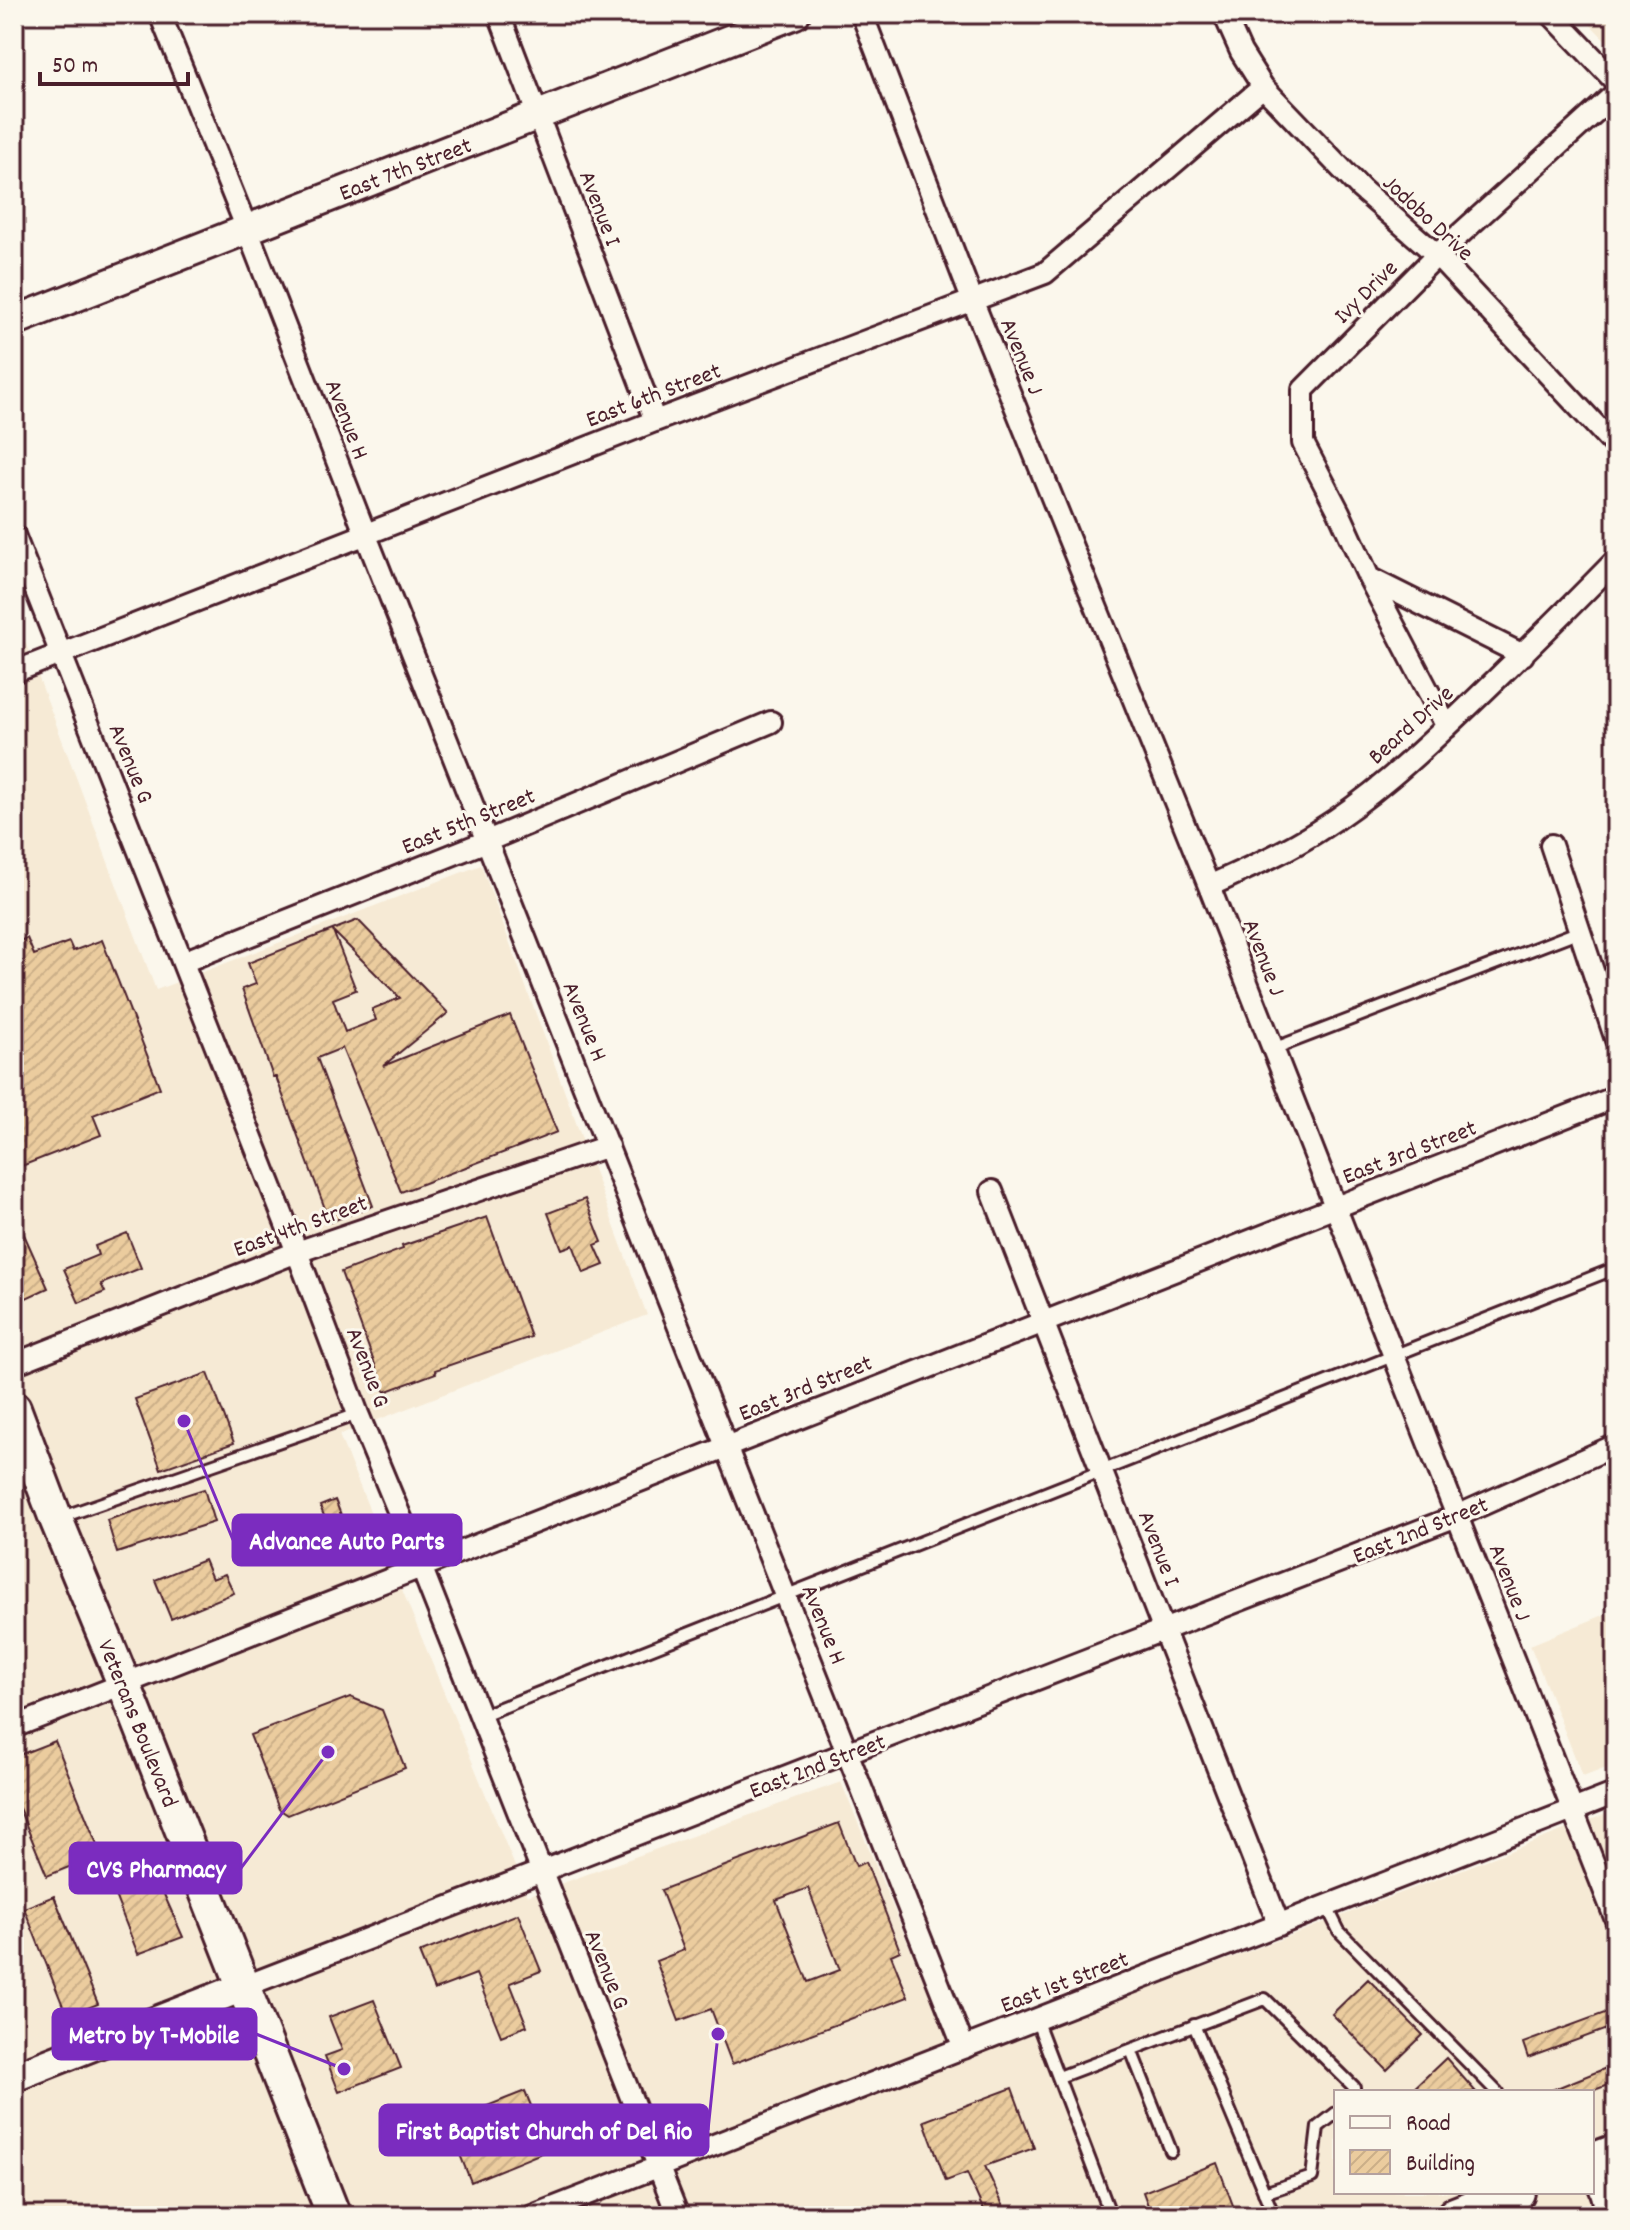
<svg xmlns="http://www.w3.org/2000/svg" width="1630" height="2230" font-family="Dekko,sans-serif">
<defs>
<pattern id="building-hatch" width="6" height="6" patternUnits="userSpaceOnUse" patternTransform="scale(2)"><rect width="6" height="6" fill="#ebcc9e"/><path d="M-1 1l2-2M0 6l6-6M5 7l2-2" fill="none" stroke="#cbaf88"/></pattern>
</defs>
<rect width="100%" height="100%" fill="#fbf7ec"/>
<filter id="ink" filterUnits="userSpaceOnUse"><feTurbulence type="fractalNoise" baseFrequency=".0125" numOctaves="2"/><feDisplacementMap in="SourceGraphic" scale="16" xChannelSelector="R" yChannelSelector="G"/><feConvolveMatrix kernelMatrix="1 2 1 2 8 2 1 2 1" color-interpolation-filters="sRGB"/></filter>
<g filter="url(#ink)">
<path fill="#f6ead5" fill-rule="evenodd" d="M1580 14H1616V51Z
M14 612 156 990 481 865 647 1315 339 1435 527 1896 841 1782 957 2061 1271 1943 1616 1810V2216H14ZM1336 2092H1592V2192H1336Z
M1616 1610V1764L1583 1777 1530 1645Z"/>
<path fill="url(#building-hatch)" stroke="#4a1f2b" stroke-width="2" fill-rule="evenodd" d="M358 920 448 1013 383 1066 510 1015 557 1132 401 1192 342 1048 317 1058 373 1206 330 1222 276 1077H273L242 989 256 984 248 963ZM333 931 400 998 372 1009 376 1020 345 1032 333 999 356 990Z
M27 938 34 955 69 942 73 951 102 940 160 1088 93 1115 101 1135 14 1169V943Z
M585 1199 602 1242 595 1245 604 1265 584 1273 573 1245 562 1249 548 1213Z
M14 1212 48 1288 22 1300 14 1283Z
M487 1217 531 1337 435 1370 436 1373 385 1392 341 1272 403 1249 402 1246Z
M127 1233 141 1268 101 1284 105 1292 79 1303 64 1269 98 1255 95 1246Z
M208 1373 234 1443 161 1469 135 1399Z
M204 1489 214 1522 117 1553 107 1520Z
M335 1500 352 1542 337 1548 320 1506Z
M204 1560 212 1579 225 1574 234 1593 171 1619 155 1580Z
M350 1697 382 1710 405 1768 288 1815 279 1809 250 1735Z
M55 1741 101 1854 47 1876 14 1796V1757Z
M839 1823 856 1866 866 1862 900 1951 891 1955 908 1997 732 2064 711 2009 679 2021 656 1961 684 1950 661 1890ZM808 1888 840 1970 808 1982 776 1900Z
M146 1854 183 1937 138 1954 105 1870Z
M54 1896 98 2004 67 2016 24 1908Z
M518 1914 541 1971 510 1983 527 2026 501 2036 476 1974 434 1990 419 1953Z
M1368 1979 1423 2035 1387 2070 1332 2014Z
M374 2000 401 2068 339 2092 325 2056 342 2050 329 2017Z
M1610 2011 1615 2026 1528 2058 1523 2043Z
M1446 2058 1476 2092H1410Z
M1616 2064V2082L1589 2092H1547Z
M1012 2088 1034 2148 985 2166 1008 2216H986L967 2173 946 2181 924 2121Z
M525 2091 549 2150 471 2182 447 2122Z
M1217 2163 1237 2216H1152L1143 2192Z"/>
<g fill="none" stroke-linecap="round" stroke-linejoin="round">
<g stroke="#4a1f2b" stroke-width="16">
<path id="lane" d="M1273 1049 1580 931
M62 1517 358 1414
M480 1716 1616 1268
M1327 1907 1339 1931 1497 2092
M1036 2019 1111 2216
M1194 2025 1274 2216
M1131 2050 1171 2151
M1059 2077 1265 1999 1354 2087V2092
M1264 2193 1312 2177 1318 2127 1336 2113"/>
</g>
<g stroke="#4a1f2b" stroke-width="26">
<path id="street" d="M160 14 247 229 365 533 964 2048
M499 14 655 421
M862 14 973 302 1209 886 1616 1920
M1224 14 1241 52 1263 87 1361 189 1437 255 1616 447
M1551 14 1616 82
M14 535 297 1252 358 1414 421 1566 678 2216
M1369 578 1447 727
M1523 655 1369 578 1339 512 1303 443V390L1437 255 1616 93
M14 672 655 421 1045 273 1263 87
M1551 845 1616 1040
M1209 886C1246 869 1284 853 1318 831 1369 799 1412 760 1455 719 1510 667 1563 614 1616 560
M183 962 487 841 771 722
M992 1191 1279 1925
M14 1364 297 1252 608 1146
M14 1727 1616 1097
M243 1987 1457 1516 1616 1445
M1592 2173C1599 2187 1607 2200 1603 2216
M532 2216 1616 1793"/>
</g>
<g stroke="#4a1f2b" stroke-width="34">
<path id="secondary" d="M14 321 795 14
M14 2077 243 1987"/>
</g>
<g stroke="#4a1f2b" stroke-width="38">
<path id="primary" d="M14 1408 56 1519 124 1684 334 2216"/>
</g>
<g stroke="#4a1f2b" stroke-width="42">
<path id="highway" d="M1592 2162 1616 2153
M1455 2216 1516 2192"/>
</g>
<use href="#lane" stroke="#fbf7ec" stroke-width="10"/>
<use href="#street" stroke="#fbf7ec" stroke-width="20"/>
<use href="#secondary" stroke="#fbf7ec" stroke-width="28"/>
<use href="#primary" stroke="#fbf7ec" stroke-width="32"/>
<use href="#highway" stroke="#fbf7ec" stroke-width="36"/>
</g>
</g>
<g text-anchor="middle" stroke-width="6" stroke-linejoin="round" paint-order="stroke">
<g font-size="24" fill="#4a1f2b" stroke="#fbf7ec">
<text transform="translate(405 168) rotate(-21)" y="8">East 7th Street</text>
<text transform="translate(601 208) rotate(69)" y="8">Avenue I</text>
<text transform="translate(1429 217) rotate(43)" y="8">Jodobo Drive</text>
<text transform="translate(1365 291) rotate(-45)" y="8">Ivy Drive</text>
<text transform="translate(1023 356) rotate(68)" y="8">Avenue J</text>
<text transform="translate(653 394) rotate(-21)" y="8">East 6th Street</text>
<text transform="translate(348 419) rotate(69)" y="8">Avenue H</text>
<text transform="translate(1410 724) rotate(-42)" y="8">Beard Drive</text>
<text transform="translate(132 763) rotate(68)" y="8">Avenue G</text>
<text transform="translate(468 820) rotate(-22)" y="8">East 5th Street</text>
<text transform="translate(1265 957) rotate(69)" y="8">Avenue J</text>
<text transform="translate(586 1021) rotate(68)" y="8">Avenue H</text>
<text transform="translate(1409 1151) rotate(-21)" y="8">East 3rd Street</text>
<text transform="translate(300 1225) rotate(-20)" y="8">East 4th Street</text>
<text transform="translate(369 1367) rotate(69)" y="8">Avenue G</text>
<text transform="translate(805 1387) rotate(-22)" y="8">East 3rd Street</text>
<text transform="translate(1420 1529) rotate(-22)" y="8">East 2nd Street</text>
<text transform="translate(1160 1548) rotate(69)" y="8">Avenue I</text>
<text transform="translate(1511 1582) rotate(69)" y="8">Avenue J</text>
<text transform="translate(825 1624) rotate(68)" y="8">Avenue H</text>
<text transform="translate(139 1723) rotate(68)" y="8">Veterans Boulevard</text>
<text transform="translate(817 1765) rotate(-21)" y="8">East 2nd Street</text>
<text transform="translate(608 1969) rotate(68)" y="8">Avenue G</text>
<text transform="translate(1064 1981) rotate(-21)" y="8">East 1st Street</text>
</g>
</g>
<path fill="none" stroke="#7b2cbf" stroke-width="3" d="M184 1421L233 1540M328 1752L241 1868M344 2069L256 2034M718 2034L708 2130"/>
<g fill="#7b2cbf" stroke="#fbf7ec" stroke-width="3">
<circle cx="184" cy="1421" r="8"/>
<circle cx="328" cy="1752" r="8"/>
<circle cx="344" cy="2069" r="8"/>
<circle cx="718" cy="2034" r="8"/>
</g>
<g fill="#7b2cbf" stroke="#7b2cbf" stroke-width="3">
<rect x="233" y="1515" width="228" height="50" rx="8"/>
<rect x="70" y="1843" width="171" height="50" rx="8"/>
<rect x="53" y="2009" width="203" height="50" rx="8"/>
<rect x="380" y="2105" width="328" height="50" rx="8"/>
</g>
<g font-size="26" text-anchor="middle" font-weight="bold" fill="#fff">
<text x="347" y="1549">Advance Auto Parts</text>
<text x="156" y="1877">CVS Pharmacy</text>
<text x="154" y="2043">Metro by T-Mobile</text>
<text x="544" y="2139">First Baptist Church of Del Rio</text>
</g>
<rect width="1630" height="2230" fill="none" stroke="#fbf7ec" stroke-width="48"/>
<rect x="24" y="24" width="1582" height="2182" fill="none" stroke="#4a1f2b" stroke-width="3" filter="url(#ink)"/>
<rect x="1334" y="2090" width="260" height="104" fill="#fbf7ec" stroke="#b4a19f" stroke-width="2"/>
<rect x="1350" y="2116" width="40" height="12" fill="#fbf7ec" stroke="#b4a19f" stroke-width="2"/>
<text x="1406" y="2130" font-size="24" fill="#4a1f2b">Road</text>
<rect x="1350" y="2150" width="40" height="24" fill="url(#building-hatch)" stroke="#b4a19f" stroke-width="2"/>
<text x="1406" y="2170" font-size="24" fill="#4a1f2b">Building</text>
<path d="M40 72v12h148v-12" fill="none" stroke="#4a1f2b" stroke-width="4"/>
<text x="52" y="72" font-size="24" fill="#4a1f2b" stroke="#fbf7ec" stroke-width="6" paint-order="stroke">50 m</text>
</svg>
